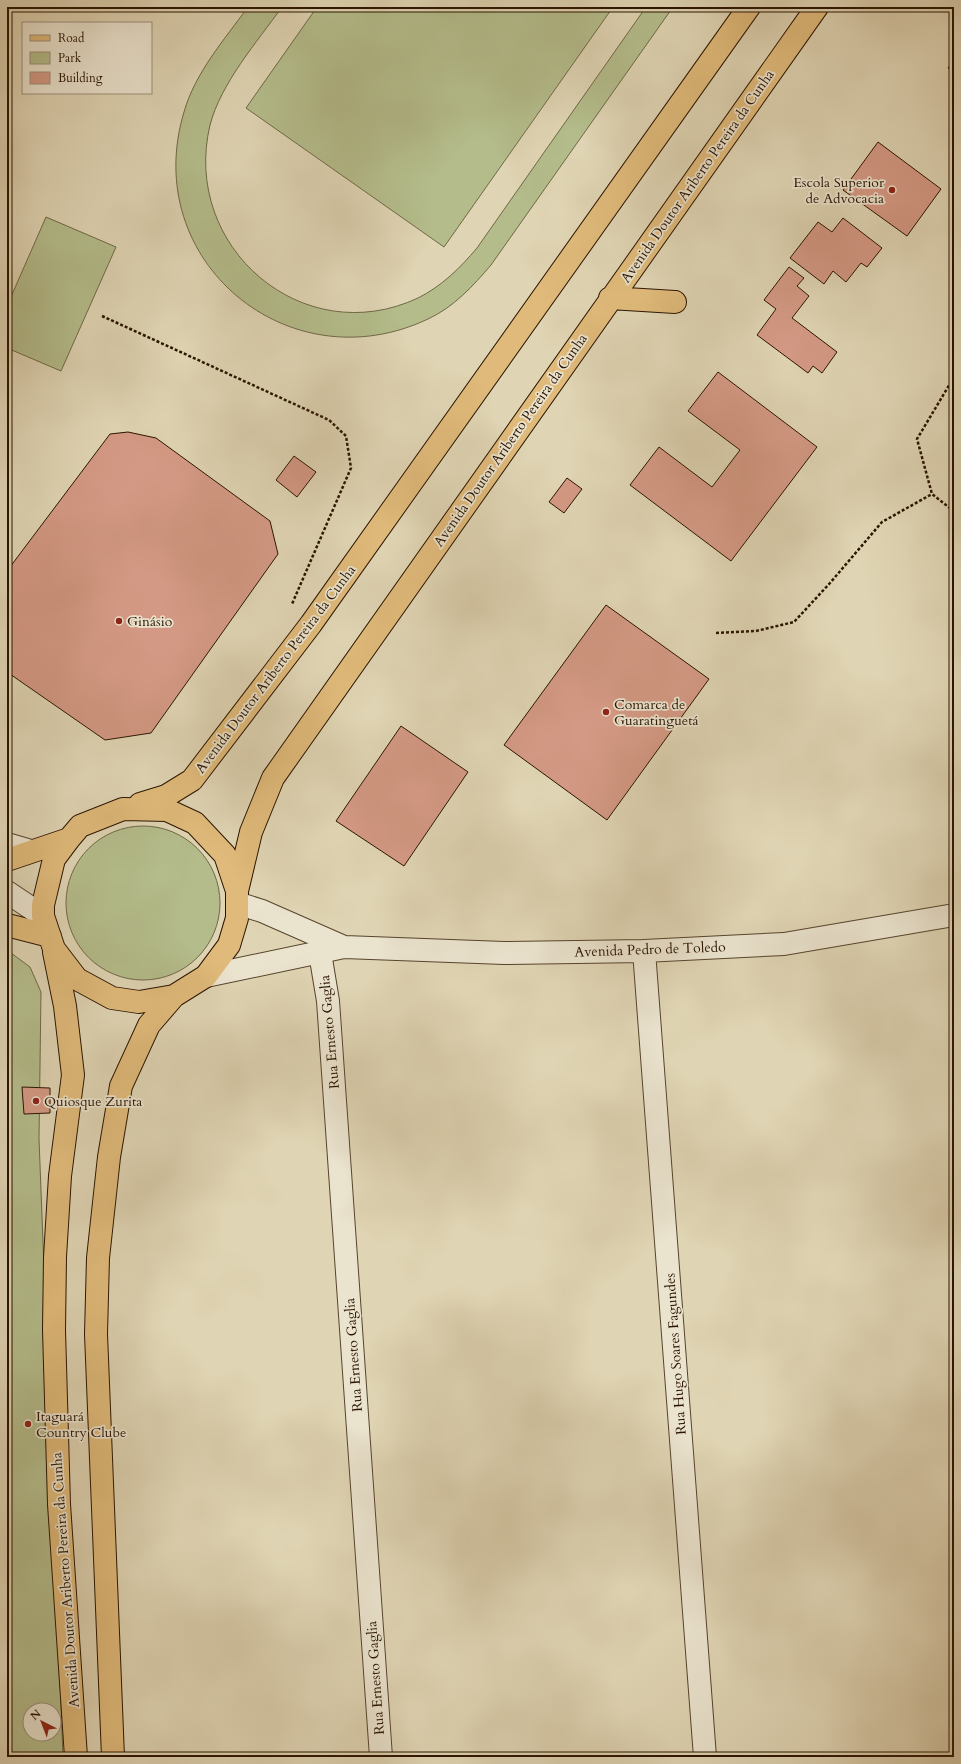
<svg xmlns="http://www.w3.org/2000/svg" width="961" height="1764" font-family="Cardo,serif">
<rect width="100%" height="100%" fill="#dfd4b3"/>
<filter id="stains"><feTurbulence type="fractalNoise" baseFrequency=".005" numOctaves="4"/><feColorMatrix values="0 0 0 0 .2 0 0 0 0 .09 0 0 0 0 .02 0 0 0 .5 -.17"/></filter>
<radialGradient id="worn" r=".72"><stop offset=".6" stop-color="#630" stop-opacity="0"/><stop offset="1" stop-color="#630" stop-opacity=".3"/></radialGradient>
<path fill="#b4bc8b" stroke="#6f6846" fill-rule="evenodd" d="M248 7H282C257 42 221 83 210 125 181 247 303 352 418 298 442 286 460 268 477 248L646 7H673L491 265C473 286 454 307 428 319 289 385 139 261 184 112 195 73 224 40 248 7Z
M317 7H613L444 247 246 108Z
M46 217 116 247 61 371 7 348V306Z
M66 903a77 77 0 1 1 154 0a77 77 0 1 1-154 0Z
M7 950 30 967 41 992 39 1139 63 1757H7ZM30 1710H54V1734H30Z"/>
<path fill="#d49984" stroke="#2a1400" d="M954 60V72L948 68Z
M878 142 941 189 907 236 843 190Z
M843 218 882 248 867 267 861 263 846 282 833 271 824 284 790 258 818 222 832 232Z
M789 267 804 278 797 286 809 296 792 318 837 352 822 373 813 366 808 373 757 335 776 309 764 300Z
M718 372 817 447 731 561 630 485 659 447 712 487 740 450 688 411Z
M128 432 156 438 270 521 278 554 151 733 105 740 7 672V571L110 434Z
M294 456 316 472 297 497 276 480Z
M567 478 582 489 564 513 549 502Z
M606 605 709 679 607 820 504 745Z
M401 726 468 772 404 866 336 821Z
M22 1087 50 1088V1113L24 1114Z"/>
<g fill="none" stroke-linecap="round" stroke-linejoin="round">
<g stroke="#57442d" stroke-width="24">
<path id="minor" d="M7 844 31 851
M7 892 43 916
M237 903 262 911 344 947
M644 951 705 1757
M320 953 328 1001 381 1757
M206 976 344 947 504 953 644 951 784 944 954 915"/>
</g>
<g stroke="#2a1400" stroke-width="24">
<path id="major" d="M610 298 675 302
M140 804 166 796 192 780 311 624 749 7
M7 860 69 839
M237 891 225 855 195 823 167 810 123 809 80 826 69 839 54 859 43 905V916L54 949 77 979 112 998 139 1002 174 996 206 976 229 945 237 918V891L251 832 273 778 817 7
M7 925 50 936
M54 952 65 1006 73 1075 60 1176 55 1257 54 1330 59 1504 76 1757
M113 1757 96 1334 98 1258 109 1157 121 1086 149 1025 174 996"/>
</g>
<path stroke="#2a1400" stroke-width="2.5" stroke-dasharray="3 2" stroke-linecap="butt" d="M102 316 329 420 346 436 351 468 292 604
M954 377 917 439 932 494 951 509 954 514
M716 633 756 631 794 622 830 583 882 522 932 494"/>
<use href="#minor" stroke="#eae3ce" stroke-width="22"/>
<use href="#major" stroke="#e0ba7a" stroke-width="22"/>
</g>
<g fill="#8f2418" stroke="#eae3ce" stroke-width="1.5">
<circle cx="892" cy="190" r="4"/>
<circle cx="119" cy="621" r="4"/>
<circle cx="606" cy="712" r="4"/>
<circle cx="36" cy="1101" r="4"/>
<circle cx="28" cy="1424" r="4"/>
</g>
<g text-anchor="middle" stroke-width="3.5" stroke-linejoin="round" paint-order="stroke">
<g font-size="14" fill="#2a1400" stroke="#eae3ce">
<text transform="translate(697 176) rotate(-55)" y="5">Avenida Doutor Ariberto Pereira da Cunha</text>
<text transform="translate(510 440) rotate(-55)" y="5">Avenida Doutor Ariberto Pereira da Cunha</text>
<text transform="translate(275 669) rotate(-53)" y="5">Avenida Doutor Ariberto Pereira da Cunha</text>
<text transform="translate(650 949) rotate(-2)" y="5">Avenida Pedro de Toledo</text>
<text transform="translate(329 1032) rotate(-95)" y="5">Rua Ernesto Gaglia</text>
<text transform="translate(675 1354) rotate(-94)" y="5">Rua Hugo Soares Fagundes</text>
<text transform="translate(353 1355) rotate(-94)" y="5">Rua Ernesto Gaglia</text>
<text transform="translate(65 1580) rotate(-94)" y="5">Avenida Doutor Ariberto Pereira da Cunha</text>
<text transform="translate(375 1678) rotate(-94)" y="5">Rua Ernesto Gaglia</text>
</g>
<g font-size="14" fill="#2a1400" stroke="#eae3ce" text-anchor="start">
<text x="884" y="187" text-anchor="end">Escola Superior<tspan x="884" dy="16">de Advocacia</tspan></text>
<text x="127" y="626">Ginásio</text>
<text x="614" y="709">Comarca de<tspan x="614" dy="16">Guaratinguetá</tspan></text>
<text x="44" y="1106">Quiosque Zurita</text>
<text x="36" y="1421">Itaguará<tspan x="36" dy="16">Country Clube</tspan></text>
</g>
</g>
<rect width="961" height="1764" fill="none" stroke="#dfd4b3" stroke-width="24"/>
<rect x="8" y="8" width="945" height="1748" fill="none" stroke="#2a1400" stroke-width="2"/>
<rect x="12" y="12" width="937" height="1740" fill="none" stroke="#2a1400"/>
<rect x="22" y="22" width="130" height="72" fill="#eae3ce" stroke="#9d907c"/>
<rect x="30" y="35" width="20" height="6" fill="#e0ba7a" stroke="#9d907c"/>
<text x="58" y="42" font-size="12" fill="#2a1400">Road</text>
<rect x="30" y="52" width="20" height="12" fill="#b4bc8b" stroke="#9d907c"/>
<text x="58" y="62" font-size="12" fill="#2a1400">Park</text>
<rect x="30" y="72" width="20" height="12" fill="#d49984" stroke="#9d907c"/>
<text x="58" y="82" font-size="12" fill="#2a1400">Building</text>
<g transform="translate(42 1722) rotate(318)"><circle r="19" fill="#eae3ce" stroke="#9d907c"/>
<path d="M0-3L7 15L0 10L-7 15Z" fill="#8f2418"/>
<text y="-6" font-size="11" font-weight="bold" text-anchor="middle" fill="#2a1400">N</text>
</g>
<rect width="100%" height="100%" filter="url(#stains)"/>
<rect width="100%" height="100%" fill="url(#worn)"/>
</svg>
